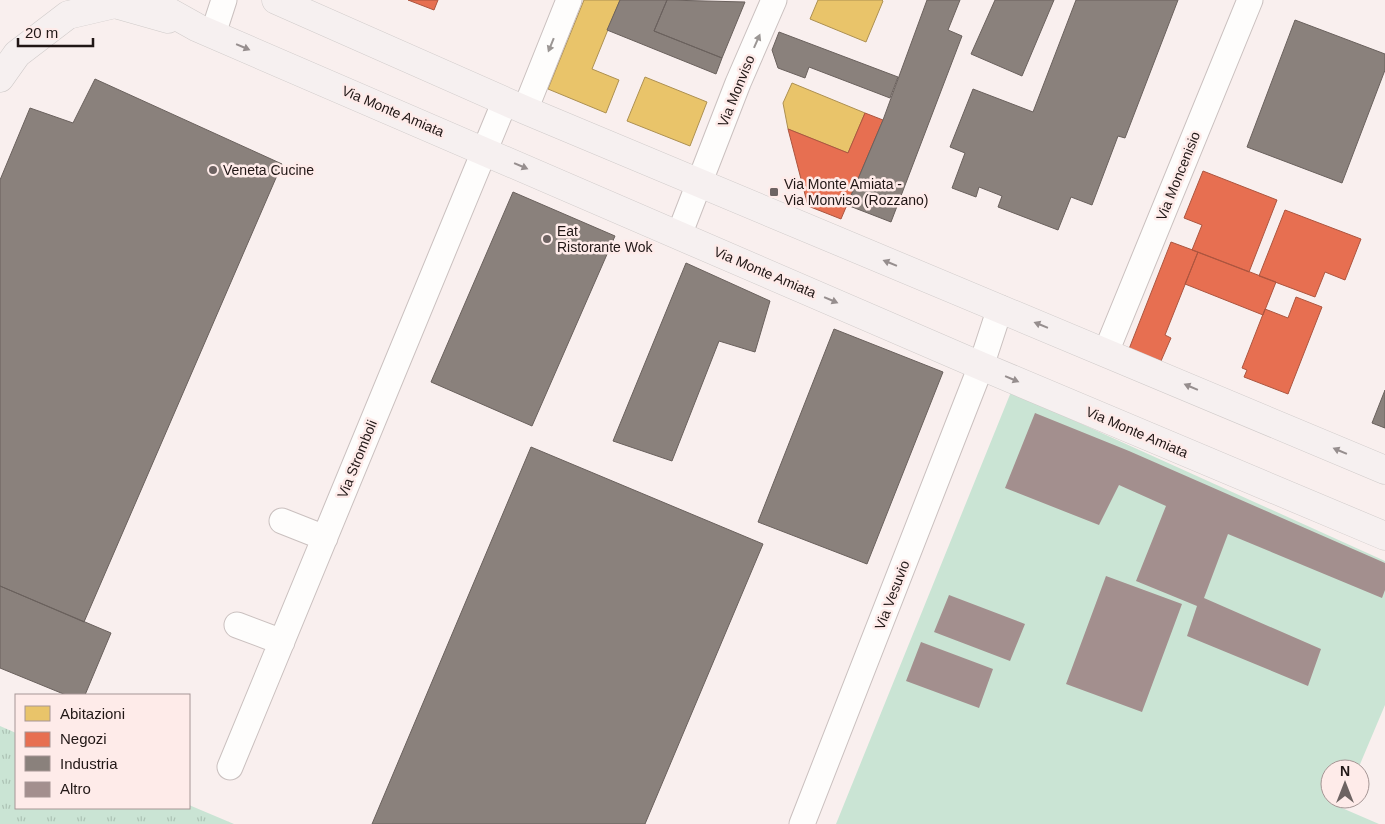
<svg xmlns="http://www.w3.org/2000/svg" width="1385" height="824" font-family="Arial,sans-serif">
<defs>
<pattern id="grass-tufts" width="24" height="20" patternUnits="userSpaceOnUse" patternTransform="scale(1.25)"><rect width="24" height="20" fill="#cae4d4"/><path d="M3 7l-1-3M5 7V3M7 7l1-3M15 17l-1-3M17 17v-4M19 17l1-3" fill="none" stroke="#adc3b5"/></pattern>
</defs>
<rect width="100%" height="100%" fill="#f9efee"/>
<path fill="url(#grass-tufts)" d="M0 726 16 733V808H189V805L234 824H0Z"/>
<path fill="#cae4d4" d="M1011 392 1385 561V705L1358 769H1330V799H1345L1342 808 1379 824H836Z"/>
<path fill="#e9c46a" stroke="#ad9051" d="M584 0H620L592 69 619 80 606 113 548 89Z
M818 0H882L883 1 866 42 810 19Z
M645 77 707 102 690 146 627 121Z
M792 83 865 113 848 153 788 129 783 103Z"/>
<path fill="#e76f51" stroke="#ac553f" d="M408 0H438L434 10Z
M865 113 883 120 841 219 808 206 788 129 848 153Z
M1203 171 1277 200 1249 272 1192 250 1202 225 1184 218Z
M1285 210 1361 239 1345 280 1325 272 1315 297 1259 276Z
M1171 242 1198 252 1165 335 1171 338 1161 361 1129 349Z
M1198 252 1276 282 1263 315 1185 284Z
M1296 297 1322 307 1288 394 1244 377 1247 370 1242 368 1265 309 1288 318Z"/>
<path fill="#8a817c" stroke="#6a615d" d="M620 0H667L654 31 722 58 716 74 607 30Z
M667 0 745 2 722 58 654 31Z
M927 0H960L948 30 962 36 891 222 847 205 883 120Z
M995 0H1054L1022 76 971 54Z
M1076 0H1178L1125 138 1118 136 1092 205 1071 197 1058 230 998 207 1002 196 979 187 976 197 952 188 965 153 950 147 973 89 1033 112Z
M1295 20 1385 54V70L1342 183 1247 147Z
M779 32 898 77 890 98 809 67 805 78 778 68 772 50Z
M95 79 282 164 84 622 0 586V180L30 108 73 123Z
M513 192 615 236 532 426 431 382Z
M686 263 770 301 755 352 719 341 672 461 613 441Z
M834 329 943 372 867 564 758 522Z
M1385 390V428L1372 423Z
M531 447 763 544 645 824H372Z
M0 586 111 633 85 695H66L0 668Z"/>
<path fill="#a38f8e" d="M1035 413 1129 451 1385 563V590L1382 598 1228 534 1204 598 1321 649 1308 686 1187 636 1197 606 1136 581 1166 506 1119 485 1099 525 1005 488Z
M1106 576 1182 604 1142 712 1066 684Z
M949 595 1025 624 1010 661 934 632Z
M921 642 993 669 979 708 906 681Z"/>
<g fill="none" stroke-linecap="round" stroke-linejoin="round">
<g stroke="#cac0bf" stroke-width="27">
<path id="minor" d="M213 34 224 0
M525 110 569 0
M679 235 738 83 774 0
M1106 352 1250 0
M282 521 325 538
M237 625 282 642
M230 767 505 101
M802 824 981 366 1000 308"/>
</g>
<g stroke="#d0cbca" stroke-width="29">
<path id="major" d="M148 0 198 28 981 366 1385 536
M276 0 525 110 1385 470
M0 78 17 54 68 15 115 4 168 19"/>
</g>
<use href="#minor" stroke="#fefdfc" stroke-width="25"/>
<use href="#major" stroke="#f6f0f0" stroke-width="28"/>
</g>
<defs><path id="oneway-solid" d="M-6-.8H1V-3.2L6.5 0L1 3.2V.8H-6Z" transform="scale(1.25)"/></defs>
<g fill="#9b9694">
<use href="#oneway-solid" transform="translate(757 41) rotate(-66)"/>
<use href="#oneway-solid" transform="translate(551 45) rotate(112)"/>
</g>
<g fill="#968e8e">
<use href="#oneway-solid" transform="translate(243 47) rotate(23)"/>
<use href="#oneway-solid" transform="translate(521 166) rotate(23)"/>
<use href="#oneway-solid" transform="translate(890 263) rotate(-158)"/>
<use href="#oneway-solid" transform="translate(831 300) rotate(23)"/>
<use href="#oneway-solid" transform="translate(1041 325) rotate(-158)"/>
<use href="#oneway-solid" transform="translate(1012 379) rotate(23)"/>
<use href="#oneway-solid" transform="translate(1191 387) rotate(-157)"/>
<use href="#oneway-solid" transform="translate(1340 451) rotate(-157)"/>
</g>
<g fill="#6d6362" stroke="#feebe9" stroke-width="2">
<circle cx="213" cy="170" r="5"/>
<rect x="769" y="187" width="10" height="10" rx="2.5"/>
<circle cx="547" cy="239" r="5"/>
</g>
<g text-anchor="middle" stroke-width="5" stroke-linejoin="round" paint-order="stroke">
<g font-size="14" fill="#211716" stroke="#feebe9">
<text transform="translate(736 91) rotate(-68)" y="5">Via Monviso</text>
<text transform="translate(393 111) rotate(23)" y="5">Via Monte Amiata</text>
<text transform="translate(1178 176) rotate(-68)" y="5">Via Moncenisio</text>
<text transform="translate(765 272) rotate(23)" y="5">Via Monte Amiata</text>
<text transform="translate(1137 432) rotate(23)" y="5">Via Monte Amiata</text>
<text transform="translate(357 459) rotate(-68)" y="5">Via Stromboli</text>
<text transform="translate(892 595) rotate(-69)" y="5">Via Vesuvio</text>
</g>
<g font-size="14" fill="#211716" stroke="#feebe9" text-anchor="start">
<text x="223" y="175">Veneta Cucine</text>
<text x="784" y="189">Via Monte Amiata -<tspan x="784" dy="16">Via Monviso (Rozzano)</tspan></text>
<text x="557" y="236">Eat<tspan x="557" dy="16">Ristorante Wok</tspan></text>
</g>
</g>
<rect x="15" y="694" width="175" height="115" fill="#feebe9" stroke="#a69695"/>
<rect x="25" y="706" width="25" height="15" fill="#e9c46a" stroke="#a69695"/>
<text x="60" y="719" font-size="15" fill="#211716">Abitazioni</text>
<rect x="25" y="732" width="25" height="15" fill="#e76f51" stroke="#a69695"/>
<text x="60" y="744" font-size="15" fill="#211716">Negozi</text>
<rect x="25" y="756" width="25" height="15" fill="#8a817c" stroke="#a69695"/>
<text x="60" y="769" font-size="15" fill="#211716">Industria</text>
<rect x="25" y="782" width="25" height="15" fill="#a38f8e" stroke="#a69695"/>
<text x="60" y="794" font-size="15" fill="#211716">Altro</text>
<g transform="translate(1345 784)"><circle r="24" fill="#feebe9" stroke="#a69695"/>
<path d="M0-4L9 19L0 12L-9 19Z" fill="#6d6362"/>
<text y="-8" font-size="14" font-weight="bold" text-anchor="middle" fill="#211716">N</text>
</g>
<path d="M18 38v8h75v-8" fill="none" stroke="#211716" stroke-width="2.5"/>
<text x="25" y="38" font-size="15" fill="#211716" stroke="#feebe9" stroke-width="4" paint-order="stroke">20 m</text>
</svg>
